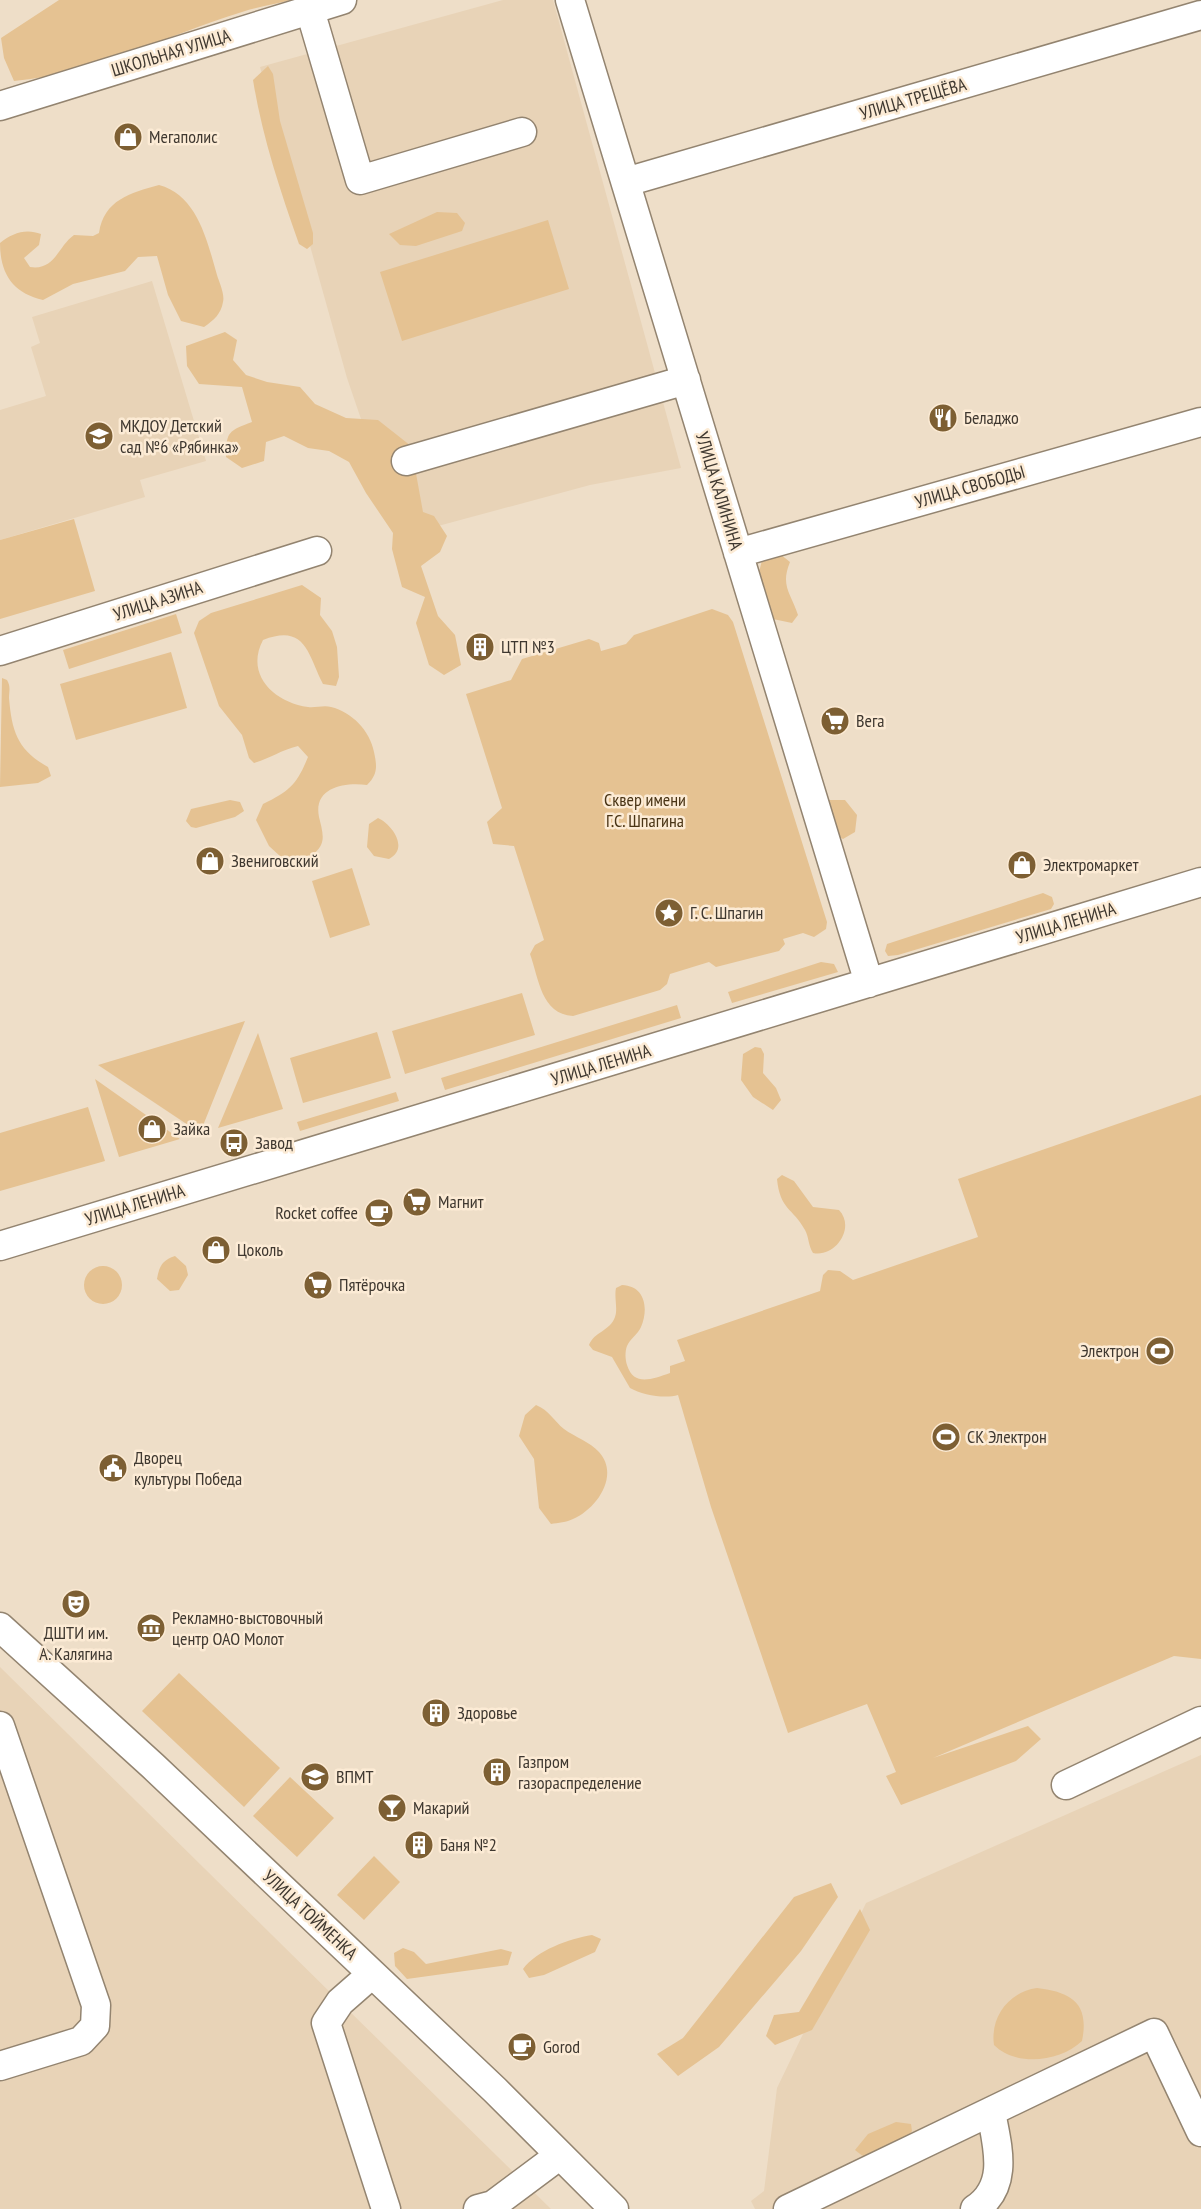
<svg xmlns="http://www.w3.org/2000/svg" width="1201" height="2209" font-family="'PT Sans Narrow',sans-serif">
<rect width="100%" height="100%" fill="#eedec8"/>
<path fill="#e8d3b7" d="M503 0H553L681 468 590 485 401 536 347 378 260 67Z
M152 281 206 461 140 480 145 497 0 540V410L46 396 31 347 40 343 32 317Z
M0 1667 340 2002 551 2209H0Z
M1201 1755V2209H755L751 2201 764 2191 777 2088 866 1903Z"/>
<path fill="#e5c292" d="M59 0H291C275 4 258 7 242 12 167 35 94 74 14 81L4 58 1 38Z
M268 66 273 74 280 121 313 233V244L307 249 299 244C280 190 262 136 253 80Z
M159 185C197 195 207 240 217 275 219 282 225 294 223 302 221 314 214 320 204 327L181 321 168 295 157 256 138 257 125 271 73 284 43 300C13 293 0 274 0 243 12 233 26 228 41 234L39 245 24 258 30 267C55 271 58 246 74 235L93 236 99 233C104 200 130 193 159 185Z
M437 212 457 213 465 223 462 231 416 246 400 245 389 234Z
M548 220 569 289 402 341 380 272Z
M225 332 237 340 233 360 246 375 267 382 300 387 315 404 346 418 378 420 411 446 423 512 434 516 447 536 440 552 421 566 438 616 455 635 461 665 444 675 429 665 416 623 425 597 402 587 392 549 393 533 366 493 349 462 329 451 308 448 284 436 266 442 264 461 242 468 226 457C226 431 229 431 252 422L242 387 199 384 187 366 186 346Z
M74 519 95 591 0 619V540Z
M775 550 790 562C780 586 791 593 798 615L792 623 773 619 759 572 764 553Z
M302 585 321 598 320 615 332 631 337 647 339 677 336 686 323 684C308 655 306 623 263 640 245 674 273 702 308 707 315 708 324 705 331 707 352 712 370 731 374 752 377 766 378 774 367 785 345 782 313 787 319 817 321 826 325 837 321 845 319 850 312 855 308 859L281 857 269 846 256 820 263 804C290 791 297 784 308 757L298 746C281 750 271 758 254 763L249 758 242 735 219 706 194 633 199 621 211 613Z
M712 609 728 615 733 622 827 922 826 929 814 937 803 933 783 939 785 944 779 951 716 967 709 962 670 974 667 984 660 990 573 1016C541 1014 539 979 530 954L535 945 544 940 514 846 493 844 487 822 502 808 466 694 511 680 522 659 589 639 599 643 601 651 626 644 634 635Z
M176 614 182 633 69 669 63 650Z
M171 652 187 708 76 740 60 684Z
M2 678 7 680C11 687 9 691 9 698 12 733 18 750 48 767L51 776 38 783 0 787Z
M230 800 240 802 244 811 235 817 196 828 191 827 186 821 191 809Z
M829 800H845L857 815 855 832 843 839 830 832 826 818Z
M378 818C393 825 409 849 389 859L374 856 367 847 369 824Z
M352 868 370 925 330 938 312 881Z
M1043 893 1052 897 1054 904 1051 909 898 955 888 956 885 951 887 944Z
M821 962 834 964 838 972 732 1003 728 992Z
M522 993 535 1035 405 1074 392 1031Z
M677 1005 681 1018 445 1090 441 1078Z
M245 1021 200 1133 98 1065Z
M377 1032 391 1078 303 1103 290 1058Z
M258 1033 283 1109 218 1128Z
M755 1047 761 1048 764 1054 763 1073 776 1088 781 1100 773 1110 753 1097 741 1080 743 1054Z
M95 1079 180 1139 119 1157Z
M396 1092 399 1101 300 1131 297 1122Z
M1201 1095V1659L1174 1656 933 1758 1028 1726 1041 1739 1016 1761 901 1805 886 1776 896 1772 867 1704 788 1733 711 1507 678 1395C665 1399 642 1395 630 1388L612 1357 593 1350 589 1345C594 1332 610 1331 615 1317 618 1309 614 1297 616 1288L622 1285C645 1286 649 1308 641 1327 638 1334 630 1339 627 1346 625 1351 625 1359 627 1365 634 1387 652 1379 670 1373V1366L685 1361 677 1340 820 1291 823 1275 828 1270 840 1271 853 1280 978 1237 958 1179Z
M88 1107 105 1161 0 1191V1133Z
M782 1175 794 1181 813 1207 839 1210C856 1228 835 1258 813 1253 808 1245 809 1237 805 1230 793 1208 780 1210 777 1179Z
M175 1256 186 1266 188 1275 179 1290 170 1291 157 1279C159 1267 162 1260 175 1256Z
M84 1285a19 19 0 1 1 38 0a19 19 0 1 1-38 0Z
M536 1405C549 1410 554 1421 564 1429 575 1437 590 1442 599 1452 620 1475 597 1509 573 1519 567 1522 558 1523 551 1524L539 1508 534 1459 519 1436 525 1415Z
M179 1673 280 1768 244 1807 142 1711Z
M290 1777 334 1818 297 1857 253 1816Z
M374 1856 400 1882 364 1920 337 1895Z
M831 1883 838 1897 801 1951 719 2047 678 2076 657 2054 683 2038 794 1897Z
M860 1909 870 1930 812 2030 775 2045 766 2036 774 2015 799 2012Z
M592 1935 601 1939 595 1952 544 1975 529 1978 523 1969C537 1950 569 1939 592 1935Z
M403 1948 414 1952 426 1964 501 1949 512 1952 508 1965 407 1979 395 1966 394 1953Z
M1037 1988C1070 1992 1090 2002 1082 2041 1060 2062 1016 2067 994 2045 990 2018 1008 1992 1037 1988Z
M896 2122 911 2124 912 2131C907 2139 882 2156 872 2157 865 2159 860 2154 855 2150L868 2134Z"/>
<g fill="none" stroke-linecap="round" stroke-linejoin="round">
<g stroke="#938470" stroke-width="31">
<path id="minor" d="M570 0 869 983
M310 10 360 180 522 132
M0 106 342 0
M626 182 1201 15
M406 461 686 380
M738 553 1201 422
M0 651 317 551
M0 1246 1201 882
M0 1627 153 1766 495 2090 614 2209
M0 1726 96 2005 95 2026 81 2041 0 2066
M1066 1785 1201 1721
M372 1974 340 2002 326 2023 386 2209
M478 2209 493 2205 560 2155
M788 2209 1154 2033 1201 2132
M975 2209C1010 2186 997 2145 991 2112"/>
</g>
<use href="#minor" stroke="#fff" stroke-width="28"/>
</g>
<defs>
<g id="shop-disc" transform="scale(1.5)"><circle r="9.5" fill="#7d5f33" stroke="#fcebd5"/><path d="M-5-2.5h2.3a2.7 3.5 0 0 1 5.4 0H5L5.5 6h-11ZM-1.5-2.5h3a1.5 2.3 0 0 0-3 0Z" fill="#fff"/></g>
<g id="restaurant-disc" transform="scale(1.5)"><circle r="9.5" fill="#7d5f33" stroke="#fcebd5"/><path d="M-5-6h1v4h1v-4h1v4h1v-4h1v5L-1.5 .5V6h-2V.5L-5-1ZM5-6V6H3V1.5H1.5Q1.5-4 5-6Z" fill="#fff"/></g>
<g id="school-disc" transform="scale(1.5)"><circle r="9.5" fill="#7d5f33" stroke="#fcebd5"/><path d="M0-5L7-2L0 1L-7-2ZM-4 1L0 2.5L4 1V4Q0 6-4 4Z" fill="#fff"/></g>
<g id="building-disc" transform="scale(1.5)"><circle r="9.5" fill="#7d5f33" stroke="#fcebd5"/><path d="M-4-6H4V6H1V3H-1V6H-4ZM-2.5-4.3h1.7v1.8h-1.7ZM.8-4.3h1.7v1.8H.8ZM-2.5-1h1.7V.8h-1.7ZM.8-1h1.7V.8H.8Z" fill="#fff"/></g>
<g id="supermarket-disc" transform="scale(1.5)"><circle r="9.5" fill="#7d5f33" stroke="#fcebd5"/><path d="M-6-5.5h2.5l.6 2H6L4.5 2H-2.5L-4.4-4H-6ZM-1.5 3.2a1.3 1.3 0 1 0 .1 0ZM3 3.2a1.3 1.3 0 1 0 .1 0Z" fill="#fff"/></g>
<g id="sight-disc" transform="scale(1.5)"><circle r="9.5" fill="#7d5f33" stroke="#fcebd5"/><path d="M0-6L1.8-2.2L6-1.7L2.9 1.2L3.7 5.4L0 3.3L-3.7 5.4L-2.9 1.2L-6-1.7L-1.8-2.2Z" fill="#fff"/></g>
<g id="bus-disc" transform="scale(1.5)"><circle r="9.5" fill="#7d5f33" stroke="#fcebd5"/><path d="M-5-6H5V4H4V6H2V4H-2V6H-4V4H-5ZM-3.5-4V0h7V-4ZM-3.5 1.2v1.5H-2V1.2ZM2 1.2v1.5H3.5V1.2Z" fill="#fff"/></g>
<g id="cafe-disc" transform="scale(1.5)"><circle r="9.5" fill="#7d5f33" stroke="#fcebd5"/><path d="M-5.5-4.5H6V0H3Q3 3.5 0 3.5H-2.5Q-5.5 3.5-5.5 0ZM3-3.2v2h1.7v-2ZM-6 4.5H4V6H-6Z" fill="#fff"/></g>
<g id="stadium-disc" transform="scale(1.5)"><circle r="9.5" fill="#7d5f33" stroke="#fcebd5"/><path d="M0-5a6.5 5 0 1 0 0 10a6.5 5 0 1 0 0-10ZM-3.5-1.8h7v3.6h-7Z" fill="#fff"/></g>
<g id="civic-disc" transform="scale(1.5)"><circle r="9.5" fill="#7d5f33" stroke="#fcebd5"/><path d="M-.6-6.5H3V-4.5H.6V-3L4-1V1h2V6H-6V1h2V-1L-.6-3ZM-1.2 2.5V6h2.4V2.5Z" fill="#fff"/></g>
<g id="theatre-disc" transform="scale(1.5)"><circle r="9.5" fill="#7d5f33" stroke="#fcebd5"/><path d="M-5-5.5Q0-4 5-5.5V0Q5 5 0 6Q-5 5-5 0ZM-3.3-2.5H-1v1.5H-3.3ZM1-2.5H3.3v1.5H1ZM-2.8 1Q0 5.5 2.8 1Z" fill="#fff"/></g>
<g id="museum-disc" transform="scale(1.5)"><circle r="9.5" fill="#7d5f33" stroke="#fcebd5"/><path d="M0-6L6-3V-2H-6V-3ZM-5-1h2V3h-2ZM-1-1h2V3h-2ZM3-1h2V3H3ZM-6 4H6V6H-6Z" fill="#fff"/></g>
<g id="university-disc" transform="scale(1.5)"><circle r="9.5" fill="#7d5f33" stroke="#fcebd5"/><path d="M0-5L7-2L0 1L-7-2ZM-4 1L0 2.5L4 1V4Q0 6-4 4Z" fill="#fff"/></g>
<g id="bar-disc" transform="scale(1.5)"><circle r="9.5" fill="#7d5f33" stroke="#fcebd5"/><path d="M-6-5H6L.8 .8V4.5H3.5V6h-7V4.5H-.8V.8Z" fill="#fff"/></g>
</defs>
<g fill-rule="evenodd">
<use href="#shop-disc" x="128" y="137"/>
<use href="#restaurant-disc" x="943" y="418"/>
<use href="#school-disc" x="99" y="436"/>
<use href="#building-disc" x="480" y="647"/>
<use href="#supermarket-disc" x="835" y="721"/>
<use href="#shop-disc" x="210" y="861"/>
<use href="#shop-disc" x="1022" y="865"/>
<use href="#sight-disc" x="669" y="913"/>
<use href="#shop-disc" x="152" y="1129"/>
<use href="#bus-disc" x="234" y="1143"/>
<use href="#supermarket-disc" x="417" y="1202"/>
<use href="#cafe-disc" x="379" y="1213"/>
<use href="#shop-disc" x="216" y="1250"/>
<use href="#supermarket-disc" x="318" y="1285"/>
<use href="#stadium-disc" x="1160" y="1351"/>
<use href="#stadium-disc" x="946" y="1437"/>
<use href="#civic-disc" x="113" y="1468"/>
<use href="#theatre-disc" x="76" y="1604"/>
<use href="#museum-disc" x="151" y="1628"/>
<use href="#building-disc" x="436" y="1713"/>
<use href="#building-disc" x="497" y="1772"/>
<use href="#university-disc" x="315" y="1777"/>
<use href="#bar-disc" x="392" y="1808"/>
<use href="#building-disc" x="419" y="1845"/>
<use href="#cafe-disc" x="522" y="2047"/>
</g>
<g text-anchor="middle" stroke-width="5" stroke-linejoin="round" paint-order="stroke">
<g font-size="18" fill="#3f3830" stroke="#fcebd5">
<text transform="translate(171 53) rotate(-17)" y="6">ШКОЛЬНАЯ УЛИЦА</text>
<text transform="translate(913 99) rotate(-16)" y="6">УЛИЦА ТРЕЩЁВА</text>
<text transform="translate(970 487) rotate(-16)" y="6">УЛИЦА СВОБОДЫ</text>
<text transform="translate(719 491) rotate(73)" y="6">УЛИЦА КАЛИНИНА</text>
<text transform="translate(158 601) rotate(-18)" y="6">УЛИЦА АЗИНА</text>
<text transform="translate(1066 923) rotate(-17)" y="6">УЛИЦА ЛЕНИНА</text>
<text transform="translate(601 1065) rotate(-17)" y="6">УЛИЦА ЛЕНИНА</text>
<text transform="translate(135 1205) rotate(-17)" y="6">УЛИЦА ЛЕНИНА</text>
<text transform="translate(310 1915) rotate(43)" y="6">УЛИЦА ТОЙМЕНКА</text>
</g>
<g font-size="18" fill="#3f3830" stroke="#fcebd5" text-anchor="start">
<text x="149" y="143">Мегаполис</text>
<text x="964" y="424">Беладжо</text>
<text x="120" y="432">МКДОУ Детский<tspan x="120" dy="21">сад №6 «Рябинка»</tspan></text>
<text x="501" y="653">ЦТП №3</text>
<text x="856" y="727">Вега</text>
<text x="231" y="867">Звениговский</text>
<text x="1043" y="871">Электромаркет</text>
<text x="690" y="919">Г. С. Шпагин</text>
<text x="173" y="1135">Зайка</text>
<text x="255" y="1149">Завод</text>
<text x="438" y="1208">Магнит</text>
<text x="358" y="1219" text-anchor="end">Rocket coffee</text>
<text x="237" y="1256">Цоколь</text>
<text x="339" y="1291">Пятёрочка</text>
<text x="1139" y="1357" text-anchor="end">Электрон</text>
<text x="967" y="1443">СК Электрон</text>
<text x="134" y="1464">Дворец<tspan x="134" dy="21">культуры Победа</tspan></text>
<text x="172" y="1624">Рекламно-выстовочный<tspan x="172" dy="21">центр ОАО Молот</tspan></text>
<text x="76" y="1639" text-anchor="middle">ДШТИ им.<tspan x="76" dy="21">А. Калягина</tspan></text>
<text x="457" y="1719">Здоровье</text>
<text x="518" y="1768">Газпром<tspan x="518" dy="21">газораспределение</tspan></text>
<text x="336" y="1783">ВПМТ</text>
<text x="413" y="1814">Макарий</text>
<text x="440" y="1851">Баня №2</text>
<text x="543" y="2053">Gorod</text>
</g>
<g font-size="18" fill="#4a3516" stroke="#fcebd5">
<text x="645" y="806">Сквер имени<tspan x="645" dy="21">Г.С. Шпагина</tspan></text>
</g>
</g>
</svg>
